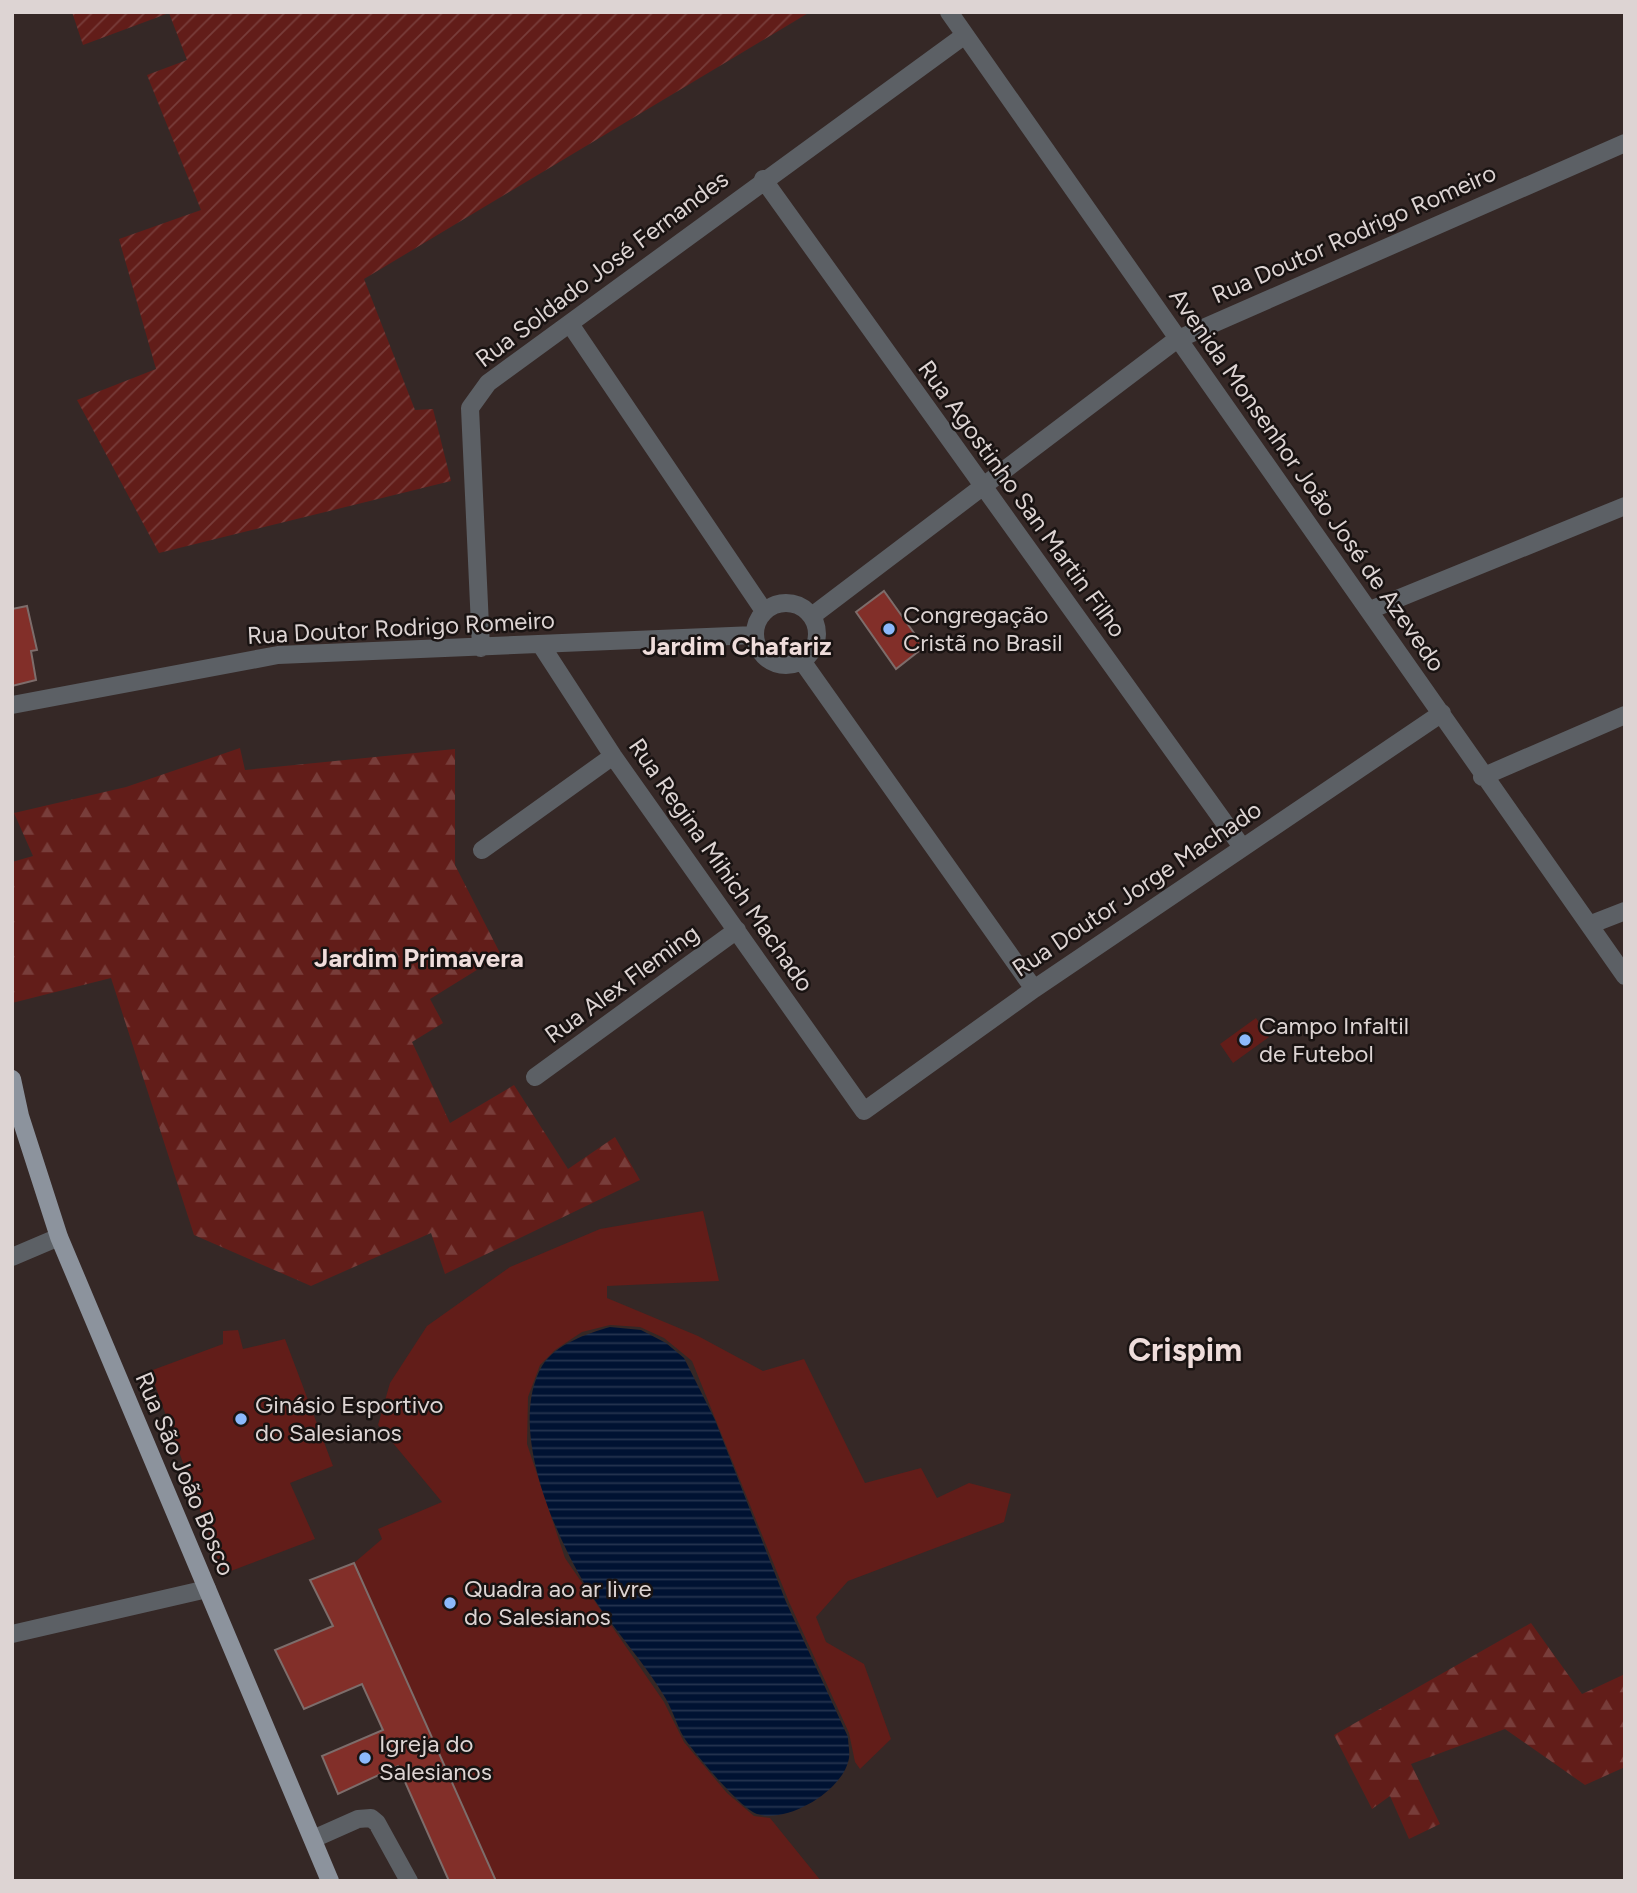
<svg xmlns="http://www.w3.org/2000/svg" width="1637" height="1893" font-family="Figtree,sans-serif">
<defs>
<pattern id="forest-firs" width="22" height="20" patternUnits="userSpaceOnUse" patternTransform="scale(1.75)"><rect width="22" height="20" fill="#621d19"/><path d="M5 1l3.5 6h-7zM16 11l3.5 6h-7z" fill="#783d3a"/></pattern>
<pattern id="garden-furrows" width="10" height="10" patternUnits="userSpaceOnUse" patternTransform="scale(1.75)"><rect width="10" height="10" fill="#621d19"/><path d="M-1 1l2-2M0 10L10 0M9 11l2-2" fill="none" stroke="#783d3a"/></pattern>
<pattern id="water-rules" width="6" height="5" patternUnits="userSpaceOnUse" patternTransform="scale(1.75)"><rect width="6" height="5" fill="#001232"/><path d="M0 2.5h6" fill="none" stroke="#25344f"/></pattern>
</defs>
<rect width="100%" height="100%" fill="#352826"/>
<path fill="#621d19" d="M1256 1018 1269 1037 1233 1063 1220 1044Z
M703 1211 719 1281 607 1286V1298L698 1336 763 1371 804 1359 865 1483 921 1468 937 1498 969 1483 1011 1494 1004 1522 848 1581 816 1617 826 1642 864 1664 891 1739 860 1769 855 1762 849 1733 789 1602 692 1361 664 1338 640 1327 610 1325 582 1332 555 1350 540 1365 528 1397 527 1444 565 1558 664 1702 684 1742 727 1793 754 1816 770 1818 821 1881H496L354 1563 382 1539 378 1529 442 1502 378 1425 390 1383 427 1326 510 1267 600 1229Z
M238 1330 243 1349 285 1339 333 1466 290 1483 315 1539 223 1574 150 1371 223 1344V1331Z"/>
<path fill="url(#forest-firs)" d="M240 748 245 770 455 749V865L501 955 430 999 443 1023 412 1042 450 1123 514 1085 568 1169 615 1137 640 1180 445 1274 431 1233 311 1286 194 1235 111 978 12 1003V862L33 856 14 813 126 787Z
M1531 1623 1582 1694 1625 1674V1767L1585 1785 1505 1729 1411 1764 1440 1824 1409 1839 1390 1796 1372 1809 1334 1735Z"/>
<path fill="url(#garden-furrows)" d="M72 12H810L364 279 415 410 433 409 451 481 159 553 77 400 156 369 119 239 201 210 147 75 187 60 169 13 83 45Z"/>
<path fill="url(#water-rules)" d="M610 1327 641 1330 666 1343 684 1358 715 1420 786 1602 848 1737C848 1743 850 1752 849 1758 844 1790 788 1824 757 1814 741 1809 698 1757 687 1742 678 1730 674 1713 666 1699 645 1663 615 1631 592 1596 557 1541 506 1429 542 1366 556 1344 586 1334 610 1327Z"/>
<path fill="#822f29" stroke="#7d6d6b" stroke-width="2" d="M884 591 924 647 896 669 856 612Z
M27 606 37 650 31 651 36 680 12 686V609Z
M354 1563 496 1881H449L398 1766 338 1794 322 1756 383 1730 362 1684 304 1709 275 1650 333 1626 310 1580Z"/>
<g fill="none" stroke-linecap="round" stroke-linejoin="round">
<path stroke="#5c6065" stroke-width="18" d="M949 12 1625 976
M763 179 1242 847
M570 324 764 611
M755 634a31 31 0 1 1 62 0a31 31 0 1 1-62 0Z
M1370 610 1625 506
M812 616 1176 340 1625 143
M541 645 613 756 864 1111 1034 989 1442 713
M481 648 470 408 488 383 965 35
M802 661 1034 989
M12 705 278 655 755 635
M1482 777 1625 715
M482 850 613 756
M1589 925 1625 911
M535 1077 737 930
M12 1257 59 1237
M12 1634 207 1589
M313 1839 358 1819 371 1818 377 1823 409 1881"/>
<path stroke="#8c939d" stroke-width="18" d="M12 1079 20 1116 59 1237 330 1881"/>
</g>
<g fill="#8cb9fc" stroke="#191312" stroke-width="2.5">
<circle cx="889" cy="629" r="7"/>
<circle cx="1245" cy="1040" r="7"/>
<circle cx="241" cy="1419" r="7"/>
<circle cx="450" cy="1603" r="7"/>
<circle cx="365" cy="1758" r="7"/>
</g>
<g text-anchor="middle" stroke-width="5" stroke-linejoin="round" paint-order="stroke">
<g font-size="24" fill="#ddd4d3" stroke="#191312">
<text transform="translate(1354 234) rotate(-24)" y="8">Rua Doutor Rodrigo Romeiro</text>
<text transform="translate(602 269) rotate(-37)" y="8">Rua Soldado José Fernandes</text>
<text transform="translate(1307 480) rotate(55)" y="8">Avenida Monsenhor João José de Azevedo</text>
<text transform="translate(1022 499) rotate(54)" y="8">Rua Agostinho San Martin Filho</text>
<text transform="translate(401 628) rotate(-3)" y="8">Rua Doutor Rodrigo Romeiro</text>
<text transform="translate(721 865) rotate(55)" y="8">Rua Regina Mihich Machado</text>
<text transform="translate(1137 889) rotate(-34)" y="8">Rua Doutor Jorge Machado</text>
<text transform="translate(622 984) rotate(-36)" y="8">Rua Alex Fleming</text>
<text transform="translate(185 1474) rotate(67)" y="8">Rua São João Bosco</text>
</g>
<g font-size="24" fill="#ddd4d3" stroke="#191312" text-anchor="start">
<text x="903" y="623">Congregação<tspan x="903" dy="28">Cristã no Brasil</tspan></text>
<text x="1259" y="1034">Campo Infaltil<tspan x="1259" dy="28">de Futebol</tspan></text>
<text x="255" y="1413">Ginásio Esportivo<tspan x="255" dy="28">do Salesianos</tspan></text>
<text x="464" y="1597">Quadra ao ar livre<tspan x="464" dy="28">do Salesianos</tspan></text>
<text x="379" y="1752">Igreja do<tspan x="379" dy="28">Salesianos</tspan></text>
</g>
<g font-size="26" font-weight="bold" fill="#efdddb" stroke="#191312">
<text x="737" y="655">Jardim Chafariz</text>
<text x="419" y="967">Jardim Primavera</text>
</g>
<g font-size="32" font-weight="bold" fill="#efdddb" stroke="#191312">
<text x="1185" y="1361">Crispim</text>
</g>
</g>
<rect width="1637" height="1893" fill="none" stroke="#ddd4d3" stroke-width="28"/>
</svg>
